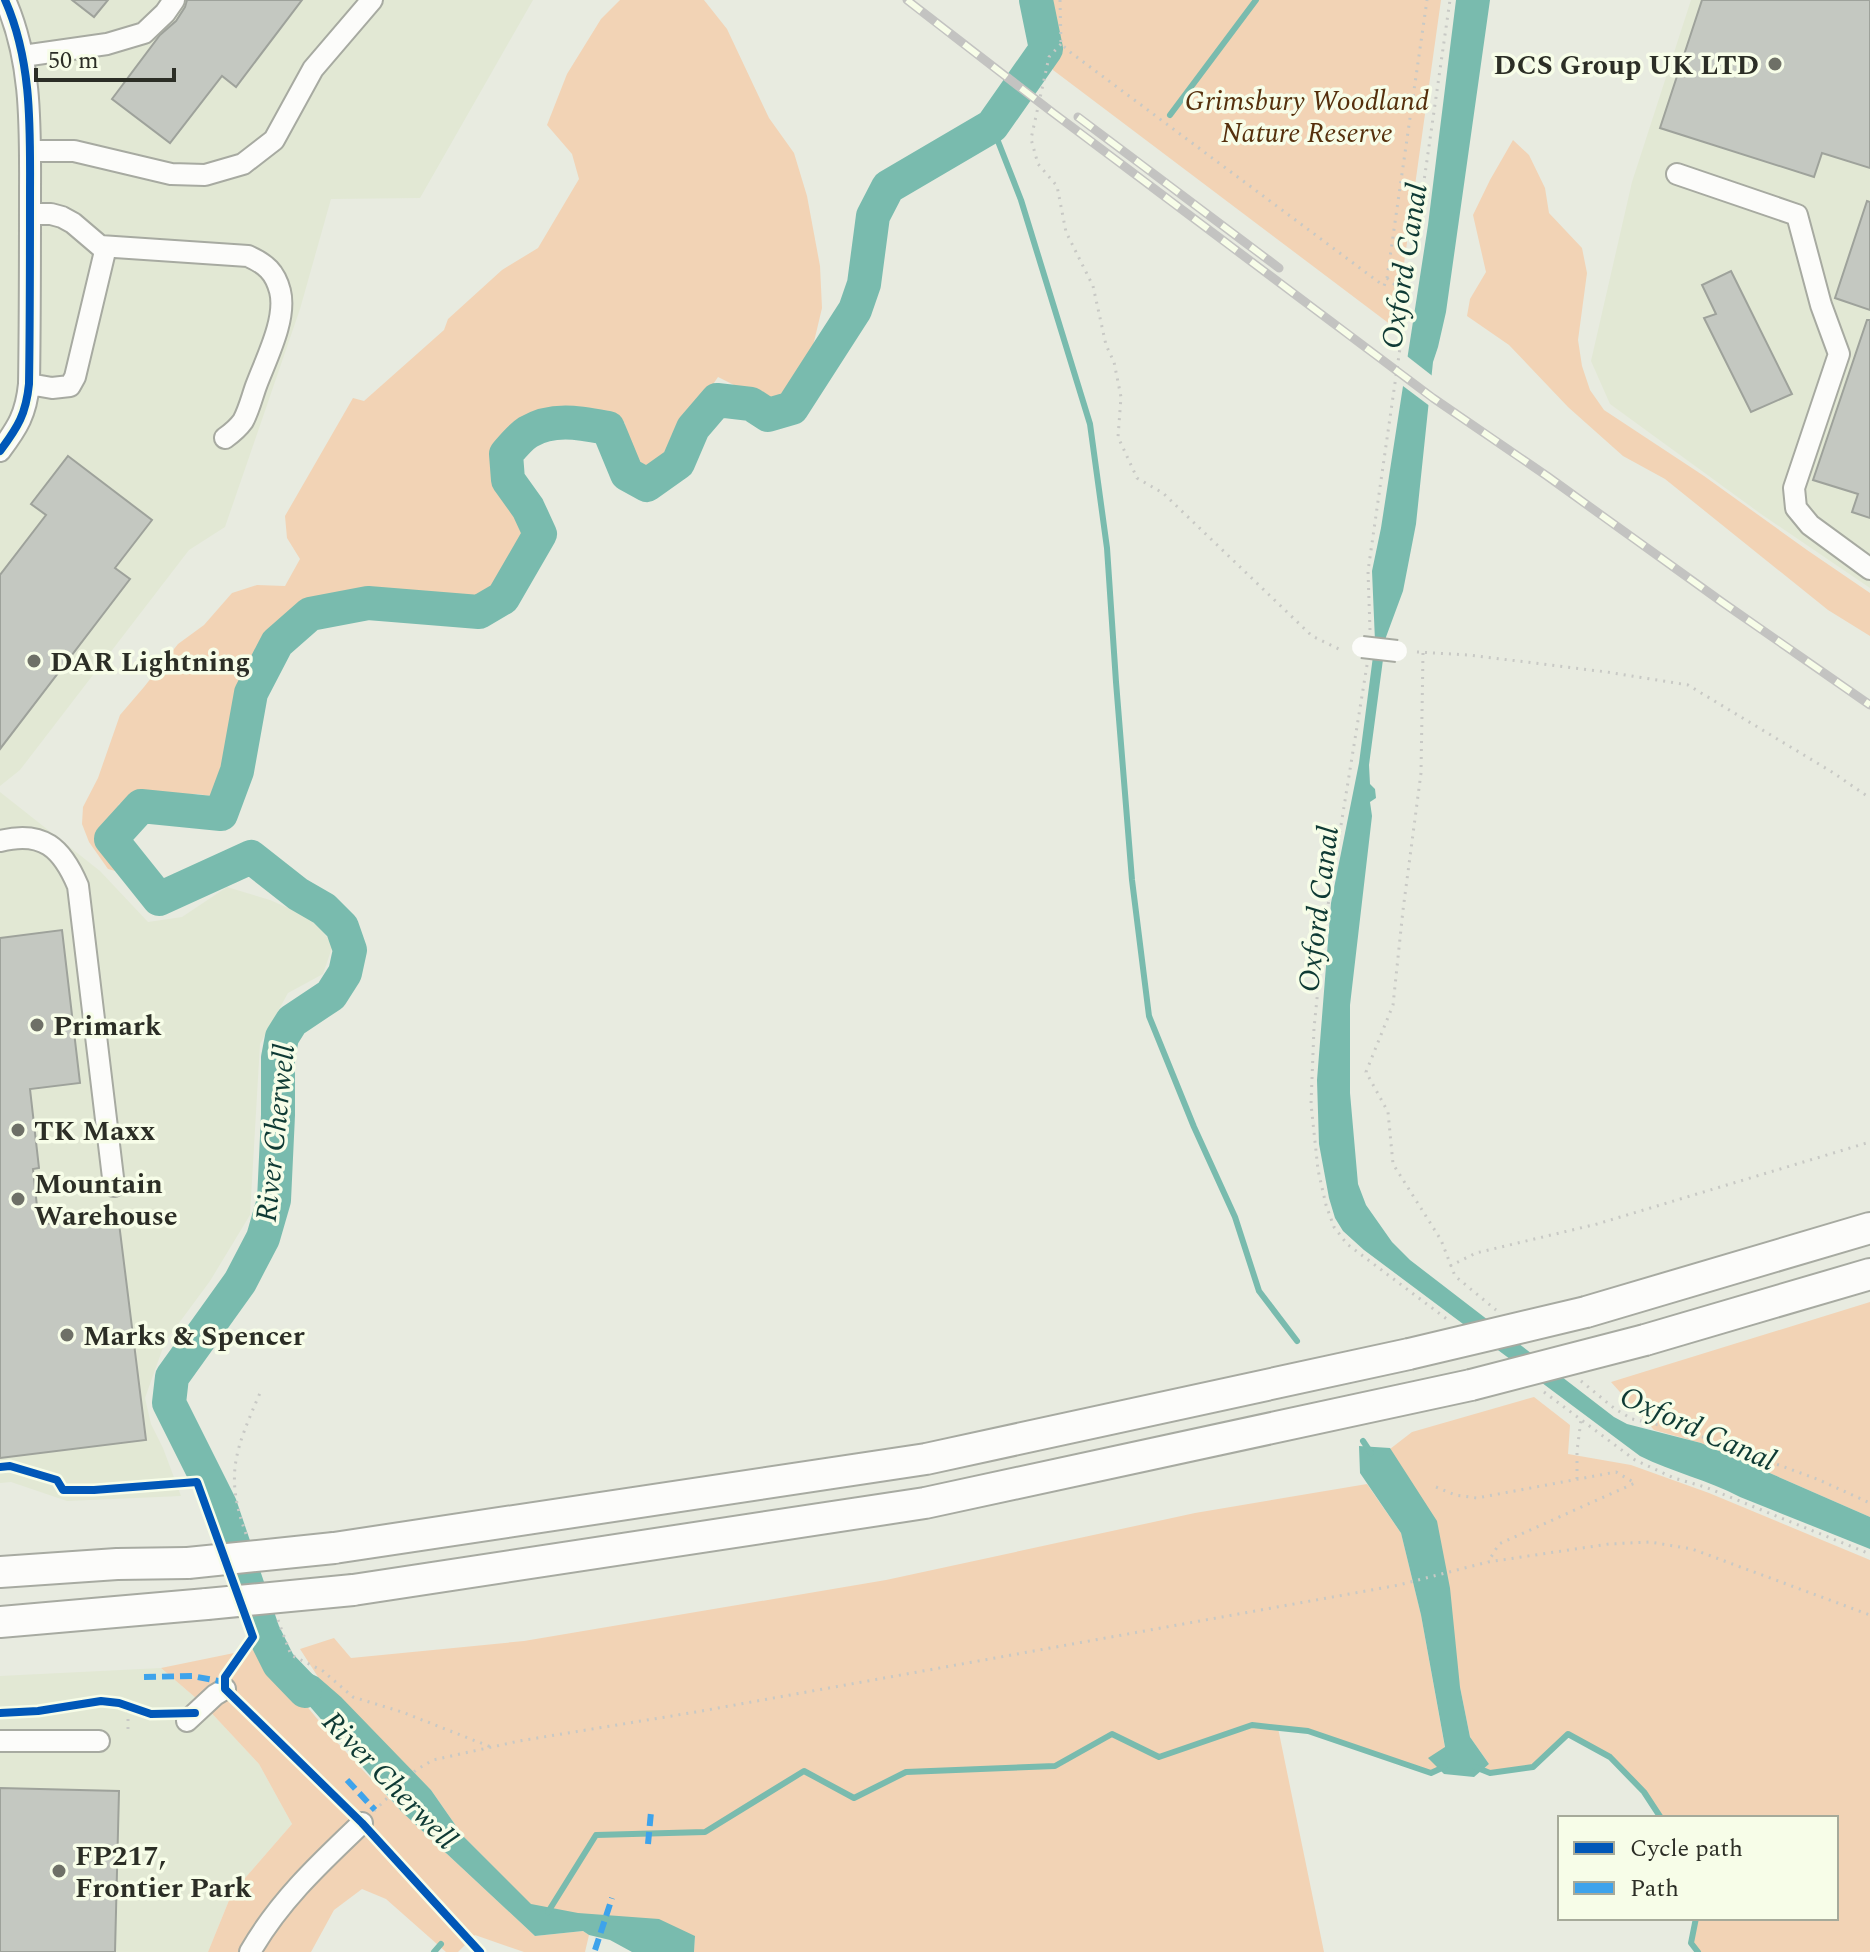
<svg xmlns="http://www.w3.org/2000/svg" width="1870" height="1952" font-family="Spectral,serif">
<rect width="100%" height="100%" fill="#e8ebe0"/>
<path fill="#e2e8d4" d="M0 0H533L420 198 331 199 300 309 225 527 189 550 20 770 0 786Z
M1691 0H1870V588L1761 514 1610 404 1591 361 1632 182Z
M0 792 100 871 148 922 182 917 227 887 270 900 313 919 333 945 323 974 288 993 260 1044 250 1215 210 1281 165 1342 145 1398 151 1424 163 1448 181 1496 67 1501 11 1482 0 1483Z
M161 1668 204 1705 259 1764 292 1824 232 1893 208 1952H0V1676Z"/>
<path fill="#f2d3b5" d="M620 0H704L727 29 769 118 794 153 807 196 820 266 822 308 813 346 808 357 779 401 748 392 718 377 684 427 670 459 658 467 633 468 627 454 625 423 611 418 561 415 525 427 506 443 501 458 508 493 531 533 525 553 510 564 490 590 467 602 422 592 360 590 307 611 263 648 248 679 232 727 231 747 224 771 210 796 198 794 145 795 119 804 106 844 123 873 108 869 89 842 82 824 83 807 98 778 120 715 144 687 178 644 204 625 232 593 257 585 285 586 300 559 287 538 285 516 353 398 364 401 444 330 448 319 502 270 538 248 579 179 572 154 547 125 567 74 601 19Z
M1051 0H1441L1395 328 1053 70Z
M1513 140 1529 155 1545 188 1549 213 1582 248 1587 273 1578 340 1582 366 1590 390 1604 410 1704 476 1807 550 1870 593V636L1828 610 1665 479 1623 456 1568 407 1509 345 1467 316 1470 299 1486 272 1473 215 1490 180Z
M1870 1302V1517L1701 1443 1654 1430 1611 1382Z
M1534 1397 1570 1425 1568 1454 1631 1465 1709 1493 1870 1560V1952H1698L1691 1943 1696 1918H1836V1818H1661L1644 1792 1610 1757 1569 1734 1533 1767 1490 1773 1482 1770 1489 1764 1470 1737 1460 1687 1409 1480 1390 1449 1412 1432Z
M1367 1484 1401 1533 1421 1615 1445 1748 1429 1758 1440 1769 1431 1773 1308 1731 1278 1728 1324 1952H694L695 1936 531 1905 463 1836 431 1790 318 1677 300 1649 334 1638 351 1658 524 1641 886 1580 1195 1513Z
M259 1648 333 1738 401 1811 535 1936 583 1931 589 1935 585 1952H524L475 1935 458 1952H446L386 1899 362 1889 334 1910 311 1952H208L232 1893 292 1824 259 1764 204 1705 161 1668Z"/>
<path fill="#79bbae" d="M1456 0H1490L1446 312 1438 347 1433 362 1416 524 1403 591 1386 637 1369 765 1370 784 1375 789 1376 798 1370 802 1372 816 1350 1005V1093L1358 1184 1366 1205 1392 1242 1410 1260 1614 1417 1627 1424 1701 1443 1870 1517V1549L1740 1497C1708 1480 1672 1472 1640 1456L1364 1250 1343 1231 1335 1218 1329 1198 1319 1144 1317 1080 1331 903 1359 763 1375 641 1372 571 1381 528 1428 225Z
M1359 1446 1390 1448 1437 1521 1450 1588 1460 1687 1470 1737 1489 1764 1474 1777 1444 1774 1428 1758 1445 1747 1421 1615 1401 1533 1360 1473Z
M259 1648 318 1677 341 1697 431 1790 463 1836 531 1904 578 1913 659 1919 695 1936 694 1952H632L610 1940 589 1935 583 1931 535 1936 401 1811Z"/>
<path fill="#e8ebe0" d="M1403 353 1435 378 1431 407 1399 383Z"/>
<g fill="none" stroke-linecap="round" stroke-linejoin="round">
<path stroke="#79bbae" stroke-width="6" d="M1170 115 1256 0
M992 126 1021 200 1090 424 1107 548 1116 682 1132 880 1149 1016 1194 1127 1235 1217 1259 1291 1297 1341
M1363 1441 1371 1453
M1475 1767 1490 1773 1533 1767 1568 1734 1610 1757 1644 1792 1661 1818
M548 1912 596 1835 705 1832 804 1771 854 1798 906 1772 1055 1766 1112 1734 1159 1757 1252 1725 1308 1731 1431 1773 1444 1767
M1696 1918 1691 1943 1698 1952
M434 1952 441 1944"/>
<path stroke="#79bbae" stroke-width="34" d="M305 1691 279 1664 263 1632 220 1505 169 1403 172 1377 240 1282 263 1238 274 1200 278 1115V1058L282 1037 292 1021 331 995 345 973 350 950 342 927 324 909 298 894 251 857 159 899 111 839 141 806 221 814 237 771 251 693 277 643 310 614 368 603 479 612 503 598 540 534 528 508 508 480 506 454C512 447 520 437 528 432 553 417 581 423 608 428L627 474 647 485 678 463 693 428 717 400 751 404 768 415 792 408 855 310 864 284 873 216 888 187 992 126 1046 49 1036 0"/>
</g>
<path fill="#c4c8c1" stroke="#9ea29b" stroke-width="2" d="M72 0H108L94 17Z
M187 0H302L236 87 222 76 170 143 112 99 160 35 176 21 185 7Z
M1702 0H1870V168L1822 153 1814 177 1660 128Z
M1867 201 1870 202V310L1835 298Z
M1731 271 1792 394 1751 412 1704 318 1716 314 1702 285Z
M1867 320H1870V518L1852 512 1858 494 1813 480Z
M68 456 152 520 115 568 130 579 0 749V575L46 515 31 504Z
M62 930 80 1083 30 1089 39 1168 33 1169 39 1225 118 1215 146 1440 0 1458V938Z
M0 1788 119 1791 115 1952H0Z"/>
<g fill="none" stroke-linecap="round" stroke-linejoin="round">
<g stroke="#a7aaa1" stroke-width="24">
<path id="minor" d="M23 56 107 44 144 33 165 13 174 0
M30 151H74L171 174 205 175 243 164 274 140 313 69 372 0
M1677 174 1797 215 1821 305 1839 354 1794 488 1796 508 1810 525 1870 569
M30 214H51L62 217 73 223 100 246 248 256C266 264 275 272 280 291 287 319 266 359 256 386 252 397 249 410 243 421 238 428 232 433 225 438
M29 384 52 388 70 386 75 377 106 247
M0 451C18 427 26 414 29 384 30 323 30 261 30 199 30 132 33 63 5 0
M0 841C43 830 62 848 78 886L114 1186
M187 1721 215 1695 225 1689
M0 1741H99
M250 1952C279 1901 320 1863 362 1823"/>
</g>
<g stroke="#a7aaa1" stroke-width="34">
<path id="highway" d="M1586 1312 1870 1228
M1645 1340 1870 1274
M334 1548 926 1459 1409 1354
M0 1572 117 1564 188 1563
M353 1590 925 1503 1471 1385
M0 1622 207 1604"/>
</g>
<path stroke="#c8c9c5" stroke-width="3" stroke-dasharray="2 6" stroke-linecap="butt" d="M1060 0 1061 44 1070 52 1384 286 1387 278 1427 0
M1061 44 1049 57 1031 139 1038 164 1057 186 1066 232 1093 286 1106 345 1114 362 1121 397 1118 437 1137 478 1163 493 1312 636 1343 651
M1387 278 1408 296
M1370 630 1368 571 1450 0
M1417 652 1469 655 1607 672 1688 685 1832 772 1870 798
M1423 653 1421 773 1403 910 1393 1005 1366 1072 1388 1112 1393 1164 1441 1240 1455 1276 1496 1310
M1367 665 1324 930 1314 1028 1311 1104 1318 1170 1326 1205 1334 1227 1347 1244 1448 1320
M1450 1266 1476 1253 1597 1224 1870 1142
M1581 1381 1615 1409 1632 1419 1689 1432 1817 1479 1870 1503
M1544 1392 1635 1460 1674 1478 1705 1487 1870 1554
M1577 1479V1451L1581 1420
M1436 1487 1455 1495 1477 1498 1616 1472 1635 1483 1499 1544 1488 1562
M246 1534C224 1474 236 1449 260 1393
M278 1620 291 1655 323 1671 353 1697 402 1712 491 1747
M128 1729V1706
M374 1811 416 1770 433 1760 519 1741 696 1712 1399 1585 1488 1562 1609 1544 1650 1542 1692 1549 1870 1615"/>
<use href="#minor" stroke="#fcfcfa" stroke-width="20"/>
<use href="#highway" stroke="#fcfcfa" stroke-width="30"/>
<g stroke="#c3c3c1" stroke-width="9">
<path id="rail" d="M907 0 1052 112 1433 398 1547 476 1722 602 1870 705
M1078 117 1279 268"/>
</g>
<use href="#rail" stroke="#f7fde8" stroke-width="6" stroke-dasharray="18" stroke-linecap="butt"/>
<g stroke="#a7aaa1" stroke-width="24" stroke-linecap="butt">
<path id="minor-bridge" d="M1362 647 1397 651"/>
</g>
<g stroke="#a7aaa1" stroke-width="34" stroke-linecap="butt">
<path id="highway-bridge" d="M1409 1354 1586 1312
M1471 1385 1645 1340
M188 1563 334 1548
M207 1604 353 1590"/>
</g>
<use href="#minor-bridge" stroke="#fcfcfa" stroke-width="20"/>
<use href="#highway-bridge" stroke="#fcfcfa" stroke-width="30"/>
<path stroke="#3ea3eb" stroke-width="6" stroke-dasharray="12 6" stroke-linecap="butt" d="M144 1677 192 1676 224 1682
M347 1780 375 1810
M648 1844 651 1812
M595 1950 612 1898"/>
<g stroke="#f7fde8" stroke-width="13">
<path id="cycleway" d="M0 451C18 427 26 414 29 384 30 323 30 261 30 199 30 132 33 63 5 0
M0 1467 10 1466 57 1480 63 1490H94L197 1482 253 1637 225 1677V1689L362 1823 480 1952
M0 1713 38 1711 101 1701 119 1703 151 1714 195 1713"/>
</g>
<use href="#cycleway" stroke="#0057b8" stroke-width="8"/>
</g>
<g fill="#6e7067" stroke="#f7fde8" stroke-width="3">
<circle cx="1775" cy="64" r="8"/>
<circle cx="34" cy="661" r="8"/>
<circle cx="37" cy="1025" r="8"/>
<circle cx="18" cy="1130" r="8"/>
<circle cx="18" cy="1199" r="8"/>
<circle cx="67" cy="1335" r="8"/>
<circle cx="59" cy="1871" r="8"/>
</g>
<g text-anchor="middle" stroke-width="7" stroke-linejoin="round" paint-order="stroke">
<g font-size="28" font-weight="bold" fill="#2c2e26" stroke="#f7fde8" text-anchor="start">
<text x="1759" y="74" text-anchor="end">DCS Group UK LTD</text>
<text x="50" y="671">DAR Lightning</text>
<text x="53" y="1035">Primark</text>
<text x="34" y="1140">TK Maxx</text>
<text x="34" y="1193">Mountain<tspan x="34" dy="32">Warehouse</tspan></text>
<text x="83" y="1345">Marks &amp; Spencer</text>
<text x="75" y="1865">FP217,<tspan x="75" dy="32">Frontier Park</tspan></text>
</g>
<g font-size="28" font-style="italic" fill="#552f0c" stroke="#f7fde8">
<text x="1307" y="110">Grimsbury Woodland<tspan x="1307" dy="32">Nature Reserve</tspan></text>
</g>
<g font-size="30" font-style="italic" fill="#0e3a34" stroke="#f7fde8">
<text transform="translate(1404 266) rotate(-81)" y="10">Oxford Canal</text>
<text transform="translate(1318 909) rotate(-83)" y="10">Oxford Canal</text>
<text transform="translate(275 1133) rotate(-84)" y="10">River Cherwell</text>
<text transform="translate(1698 1428) rotate(24)" y="10">Oxford Canal</text>
<text transform="translate(390 1780) rotate(46)" y="10">River Cherwell</text>
</g>
</g>
<rect x="1558" y="1816" width="280" height="104" fill="#f7fde8" stroke="#a6aa9a" stroke-width="2"/>
<rect x="1574" y="1842" width="40" height="12" fill="#0057b8" stroke="#a6aa9a" stroke-width="2"/>
<text x="1630" y="1856" font-size="24" fill="#2c2e26">Cycle path</text>
<rect x="1574" y="1882" width="40" height="12" fill="#3ea3eb" stroke="#a6aa9a" stroke-width="2"/>
<text x="1630" y="1896" font-size="24" fill="#2c2e26">Path</text>
<path d="M36 68v12h138v-12" fill="none" stroke="#2c2e26" stroke-width="4"/>
<text x="48" y="68" font-size="24" fill="#2c2e26" stroke="#f7fde8" stroke-width="6" paint-order="stroke">50 m</text>
</svg>
